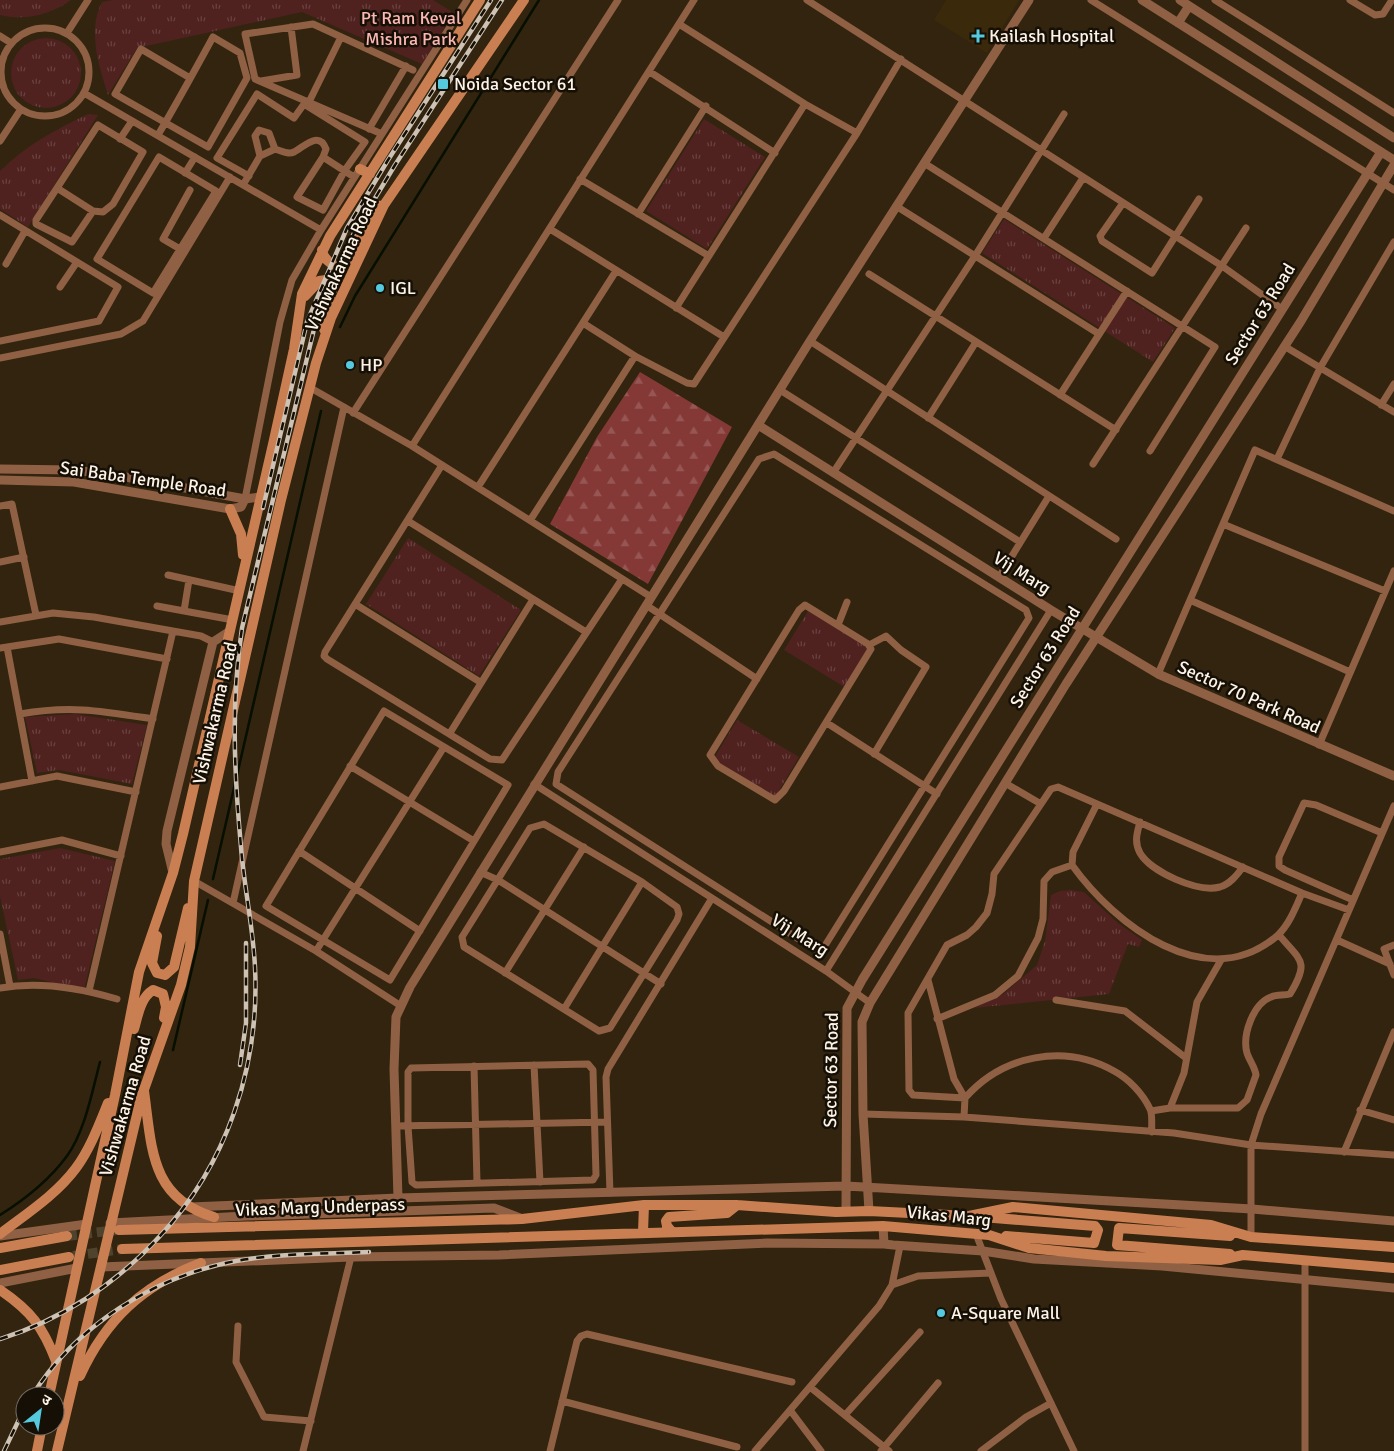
<svg xmlns="http://www.w3.org/2000/svg" width="1394" height="1451" font-family="Signika,'Noto Sans Devanagari',sans-serif">
<defs>
<pattern id="grass-tufts" width="24" height="20" patternUnits="userSpaceOnUse" patternTransform="scale(1.25)"><rect width="24" height="20" fill="#4f211f"/><path d="M3 7l-1-3M5 7V3M7 7l1-3M15 17l-1-3M17 17v-4M19 17l1-3" fill="none" stroke="#694240"/></pattern>
<pattern id="forest-firs" width="22" height="20" patternUnits="userSpaceOnUse" patternTransform="scale(1.25)"><rect width="22" height="20" fill="#843936"/><path d="M5 1l3.5 6h-7zM16 11l3.5 6h-7z" fill="#965653"/></pattern>
</defs>
<rect width="100%" height="100%" fill="#32240e"/>
<path fill="#3b290b" d="M946 0H1019L987 53 934 20Z"/>
<path fill="url(#grass-tufts)" d="M0 0H71C50 15 25 21 0 15Z
M112 0H433L454 13 422 64 302 12 137 48 108 95C99 66 87 31 102 2Z
M11 73a35 35 0 1 1 70 0a35 35 0 1 1-70 0Z
M88 114 98 115 28 227 0 209V171C26 145 55 130 88 114Z
M704 119 765 157 707 249 646 211Z
M1004 219 1175 328 1153 362 982 253Z
M408 538 521 610 479 676 366 604Z
M808 611 870 648 846 688 784 650Z
M75 714 147 725 132 784 59 770 37 773 25 717Z
M737 720 799 757 775 797 713 760Z
M60 848 115 861 84 990 34 978 18 980 0 896V859Z
M1070 890 1084 892 1118 923 1142 940 1139 947 1128 944 1109 994 974 1008 1003 994 1037 965 1045 941 1051 895 1060 891Z"/>
<path fill="url(#forest-firs)" d="M640 372 732 427 648 584 550 524 597 437Z"/>
<g fill="none" stroke-linecap="round" stroke-linejoin="round">
<path stroke="#060f00" stroke-width="2.5" d="M340 327 355 296 539 0
M213 879 321 411
M173 1050 208 900
M0 1215C24 1200 50 1179 67 1156 85 1131 92 1092 100 1062"/>
<path stroke="#50432e" stroke-width="10" stroke-dasharray="10 5" stroke-linecap="butt" d="M67 1236 116 1230
M73 1256 122 1249"/>
<path stroke="#8f6044" stroke-width="7" d="M807 0 1222 266 1282 309
M1091 0 1394 190
M1215 0 1394 113
M1350 0 1375 15 1383 14 1392 0
M679 24 805 104 857 133
M1 72a44 44 0 1 1 88 0a44 44 0 1 1-88 0Z
M67 33 88 0
M0 36 11 43
M650 72 775 153
M261 81 297 75 291 27
M84 93 321 230
M309 102 341 37
M98 125 143 152 113 204 103 212 93 211 57 188Z
M369 129 406 66
M382 134 255 79 245 34 313 24 413 70
M158 135C177 103 195 70 213 37L240 53 247 78 208 147 115 94 141 49 190 78
M120 139 132 121
M0 141 21 109
M260 156 275 149C282 151 288 155 294 152 304 147 319 130 326 149L323 157 354 177
M159 157 216 191 153 293 97 259Z
M924 163 1215 347 1150 451
M185 173 195 157
M249 176 217 158 257 94 294 118 304 104 365 142 345 170 323 210 297 197 323 157
M580 179 709 256
M243 185 260 156 255 136 259 130 269 133 275 149
M57 188 36 220V224L72 242 93 211
M1123 203 1100 236 1102 241 1152 273 1199 199
M896 206 1099 334
M638 214 706 106
M0 215 118 287 99 321 0 341
M550 229 724 337
M1044 238 1083 178
M180 249 163 239 190 190
M6 264 25 231
M869 274 1116 430
M60 287 77 262
M676 308 805 104
M583 323 635 356 687 383 694 384 857 133 901 59
M810 341 1116 539
M1284 346 1394 412
M0 358 121 334 143 321 230 177
M309 387 412 446 651 597
M780 390 1020 542
M1060 395 1127 291
M1381 405 1394 384
M353 413 618 0
M928 418 976 342
M412 446 694 0
M774 454 1026 610 1029 618 821 952 816 950 556 784 558 772 759 459Z
M1277 459 1320 368 1394 242
M1093 464 1246 228
M442 465 325 652 324 656 327 659 490 759 502 760 622 579
M833 473 975 256 1064 114
M478 487 616 271
M245 499 280 322 292 280 321 230 467 0
M0 506 12 504 36 615
M531 519 635 356
M408 521 586 632
M1223 524 1385 591
M0 562 24 557
M168 575 240 591
M999 577 1049 496
M1190 600 1350 672
M355 604 480 682
M646 605 757 679
M805 605 868 644 871 649 784 791 775 800 718 766 710 755 799 610Z
M157 606 233 620
M184 611 189 580
M0 622 53 613 94 617 201 636 213 642
M838 625 847 602
M869 645 886 636 901 650 926 667 874 754
M7 647 32 781
M0 648 59 639 167 659
M1158 674 1255 450 1394 511
M384 711 508 785 390 980 266 906Z
M20 714C71 705 102 711 153 719
M827 723 937 794
M450 733 532 601
M1319 745 1394 571
M350 766 474 841
M1005 783 1041 804
M534 784 826 971 870 1003
M0 787 57 776 136 792
M1097 804 1073 852 1072 865C1115 925 1206 996 1277 936 1289 925 1296 907 1302 893
M1140 822C1137 833 1134 842 1140 853 1151 872 1198 893 1220 887 1230 884 1237 875 1243 867
M544 824 642 882 677 907 679 914 677 920 610 1028 599 1031 464 947 462 937 530 828Z
M299 851 420 931
M0 852 62 840 121 856
M480 872 498 880 661 984
M194 881 316 951 401 1006
M1353 900 1285 870 1279 866V857L1304 803 1316 805 1382 833
M233 903 344 407
M0 934 10 986
M1337 940 1390 964
M1394 945 1384 949 1394 975
M316 951 444 747
M826 971 1051 610
M505 973 584 847
M928 980 954 1079 965 1098 964 1117
M0 988C38 981 80 988 117 999
M89 991 173 631
M1056 1000 1125 1011 1186 1058
M564 1009 642 882
M937 1019 995 995 1018 976 1038 938 1043 919 1044 881 1052 872 1072 865
M588 1064 593 1070 596 1175 593 1180 416 1185 412 1182 408 1126V1072L411 1068Z
M534 1065 540 1182
M474 1066 477 1183
M965 1098 913 1095 909 1090 908 1013 947 945 967 935 976 927 987 913 992 894 994 874 1051 789 1058 787 1302 893 1349 910
M965 1098C1003 1055 1064 1043 1114 1071 1129 1079 1143 1094 1150 1109 1153 1115 1151 1125 1152 1132
M1170 1108 1184 1073 1197 1002 1221 960
M1360 1110 1394 1120
M1151 1111 1170 1108H1238L1247 1100 1256 1075C1255 1067 1249 1060 1247 1053 1242 1035 1253 1004 1271 997 1277 994 1284 996 1290 994 1310 961 1301 961 1279 935
M863 1114 964 1117 1174 1133 1251 1145 1394 1155
M396 1126 607 1122
M1344 1152 1394 1032
M610 1193 606 1077 608 1069 712 898
M976 1234 1001 1299 1074 1451
M1251 1237V1145L1261 1114 1394 806
M1305 1260V1451
M892 1285 900 1246
M238 1326 236 1362 264 1417 311 1421
M810 1387 889 1451
M562 1401 737 1447
M790 1410 821 1451
M845 1415 920 1332
M303 1451 351 1257
M550 1451 577 1341 581 1336 587 1334 792 1382
M755 1451 879 1306 892 1285 918 1276 991 1273
M881 1451 938 1383
M981 1451 1026 1417 1051 1403"/>
<path stroke="#8f6044" stroke-width="9" d="M1142 0 1394 160
M1180 0 1394 138
M1178 23 1189 6
M758 425 1051 610 1158 674 1394 776
M0 469 74 470 120 476 245 499 260 497
M0 480 74 482 230 509 241 507 245 499
M173 873 166 844 167 831 213 642 230 631
M398 1198 394 1069 396 1017 410 987 810 341 1029 0
M191 1207 398 1198 846 1186 1252 1209 1394 1221
M846 1211 847 1008 862 980 1381 152
M869 1211 863 1114 862 1022 870 1003 1066 684 1301 321 1394 165
M110 1223 246 1216 494 1208 520 1218
M883 1226 884 1244 893 1245 983 1251 1034 1259 1162 1266 1394 1288
M0 1236 87 1224
M101 1267 351 1257 499 1255 767 1243 884 1244
M0 1283 77 1268"/>
<path stroke="#ca7f52" stroke-width="10" d="M360 169 370 174
M322 250C323 257 328 262 334 265 350 274 364 223 371 211L374 207 384 205
M305 296 319 281 326 280 331 285 332 290 321 323 326 333
M230 509 241 534 243 555
M157 936 152 963 157 973 165 975 174 967 188 908
M134 1029C138 1016 140 998 153 990L163 994 166 1007 164 1018
M144 1091C152 1148 150 1198 214 1217
M982 1217 1095 1226 1098 1230 1094 1243 1006 1236
M119 1230 522 1219 644 1205H737L836 1212 869 1211 969 1216 1013 1207 1211 1225 1251 1237 1394 1247
M643 1232 644 1205
M672 1232 667 1226 666 1221 669 1217 727 1213 737 1205
M0 1234C26 1214 56 1195 76 1168 90 1149 99 1125 108 1103
M1230 1236 1119 1228 1117 1245 1230 1254
M0 1248 67 1236
M122 1249 883 1226 989 1235 1029 1248 1106 1256 1220 1260 1243 1255 1394 1268
M0 1270 69 1257
M0 1290C31 1311 43 1327 56 1361
M80 1376C106 1319 143 1285 201 1263
M49 1396 115 1095 139 972 173 873 183 834 274 440 294 349 302 294 330 236 480 0
M37 1451 42 1426
M57 1451 141 1098 181 985 190 947 194 881 281 500 316 363 331 318 384 205 524 0"/>
<g stroke="#cdc2b3" stroke-width="4.5">
<path id="rail" d="M263 508 307 322 347 228 388 160 491 0
M240 1065 246 1023V943
M0 1339C61 1320 116 1284 159 1237 227 1165 260 1065 255 967 253 926 244 887 241 847 234 771 231 703 242 628L315 325 330 287 354 233 395 165 502 0
M32 1396C75 1326 155 1276 236 1261 279 1253 325 1254 369 1252
M4 1451 25 1407"/>
</g>
<use href="#rail" stroke="#150f06" stroke-width="2.5" stroke-dasharray="8" stroke-linecap="butt"/>
</g>
<g fill="#55cadf" stroke="#150f06" stroke-width="2">
<path d="M975.5 28.5h5v5h5v5h-5v5h-5v-5h-5v-5h5z"/>
<rect x="437" y="78" width="12" height="12" rx="2.5"/>
<circle cx="380" cy="288" r="5"/>
<circle cx="350" cy="365" r="5"/>
<circle cx="941" cy="1313" r="5"/>
</g>
<g text-anchor="middle" stroke-width="5" stroke-linejoin="round" paint-order="stroke">
<g font-size="18" fill="#fbb7b1" stroke="#150f06">
<text x="411" y="24">Pt Ram Keval<tspan x="411" dy="21">Mishra Park</tspan></text>
</g>
<g font-size="18" fill="#fdf3e6" stroke="#150f06" text-anchor="start">
<text x="989" y="42">Kailash Hospital</text>
<text x="454" y="90">Noida Sector 61</text>
<text x="390" y="294">IGL</text>
<text x="360" y="371">HP</text>
<text x="951" y="1319">A-Square Mall</text>
</g>
<g font-size="18" fill="#fdf3e6" stroke="#150f06">
<text transform="translate(341 264) rotate(-65)" y="6">Vishwakarma Road</text>
<text transform="translate(1260 314) rotate(-58)" y="6">Sector 63 Road</text>
<text transform="translate(143 479) rotate(8)" y="6">Sai Baba Temple Road</text>
<text transform="translate(1022 573) rotate(32)" y="6">Vij Marg</text>
<text transform="translate(1045 657) rotate(-58)" y="6">Sector 63 Road</text>
<text transform="translate(1249 697) rotate(24)" y="6">Sector 70 Park Road</text>
<text transform="translate(215 713) rotate(-77)" y="6">Vishwakarma Road</text>
<text transform="translate(800 935) rotate(32)" y="6">Vij Marg</text>
<text transform="translate(831 1070) rotate(-89)" y="6">Sector 63 Road</text>
<text transform="translate(125 1106) rotate(-74)" y="6">Vishwakarma Road</text>
<text transform="translate(320 1207) rotate(-2)" y="6">Vikas Marg Underpass</text>
<text transform="translate(949 1216) rotate(6)" y="6">Vikas Marg</text>
</g>
</g>
<g transform="translate(40 1411) rotate(30)"><circle r="24" fill="#150f06" stroke="#726a60"/>
<path d="M0-4L9 19L0 12L-9 19Z" fill="#55cadf"/>
<text y="-8" font-size="14" font-weight="bold" text-anchor="middle" fill="#fdf3e6">उ</text>
</g>
</svg>
